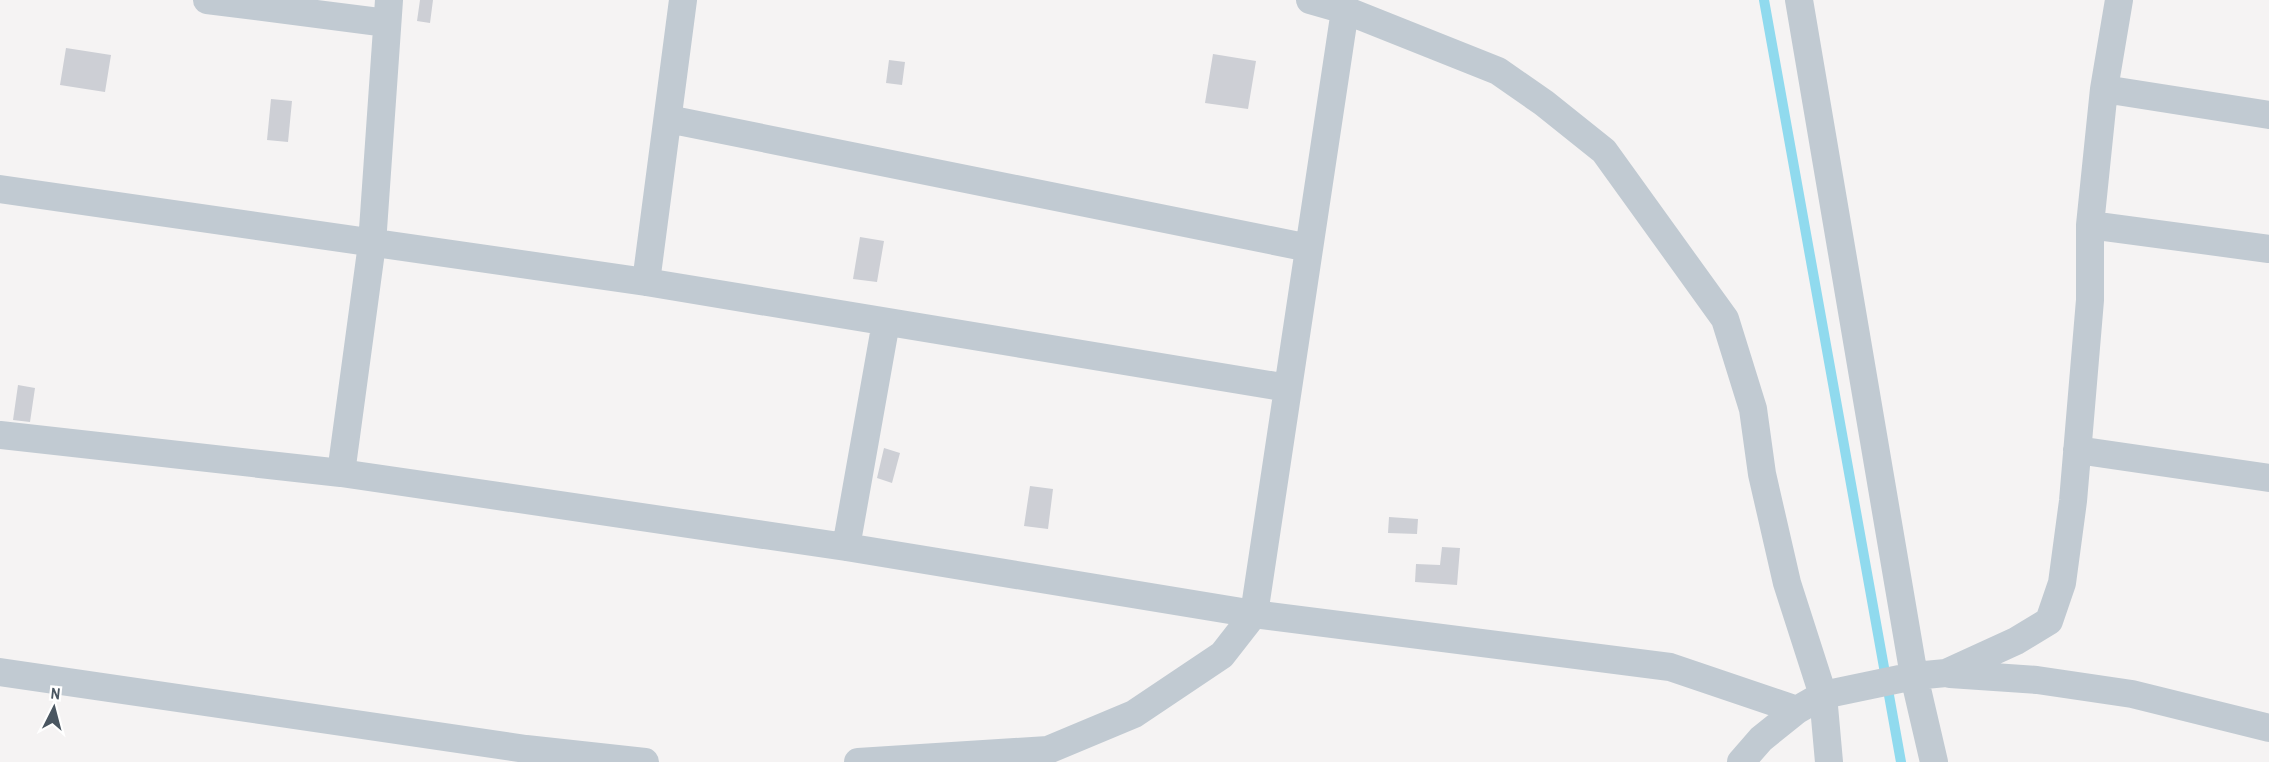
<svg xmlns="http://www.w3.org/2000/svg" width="2269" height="762" font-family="'Archivo Narrow',sans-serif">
<rect width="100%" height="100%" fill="#f5f3f3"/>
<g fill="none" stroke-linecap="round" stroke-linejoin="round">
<path stroke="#90daee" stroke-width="10" d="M1764 0 1901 762"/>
</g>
<path fill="#cdcfd5" d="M420 0H433L430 23 417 21Z
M66 48 111 55 105 92 60 85Z
M1213 54 1256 61 1248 109 1205 103Z
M889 60 905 62 902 85 886 83Z
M271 99 292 101 288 142 267 140Z
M860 237 884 241 877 282 853 279Z
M18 385 35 388 30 422 13 420Z
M884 448 900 453 892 483 877 478Z
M1030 486 1053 489 1048 529 1024 526Z
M1389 517 1418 519 1417 534 1388 533Z
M1442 547 1460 548 1457 585 1415 582 1416 564 1440 565Z"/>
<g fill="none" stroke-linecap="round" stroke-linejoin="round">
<path stroke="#c1cad2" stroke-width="28" d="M207 0 387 23
M1310 0 1345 10 1498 71 1544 103 1604 151 1725 319 1753 409 1762 474 1787 583 1823 695 1829 762
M1799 0 1914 676 1934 762
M2104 89 2269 115
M668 119 1309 248
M0 189 646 282 1288 388
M2090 225 2269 249
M646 282 683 0
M0 435 341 473 846 547 1254 614 1345 10
M2077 450 2269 478
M341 473 372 244 389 0
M846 547 886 322
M0 672 526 749 645 762
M1950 674 2037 680 2132 694 2269 728
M858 762 1048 750 1134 714 1222 655 1254 614 1670 667 1797 710
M1741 762 1761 739 1797 710 1823 695 1914 676 1946 673 2016 641 2049 621 2062 583 2073 501 2090 300V225L2104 89 2119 0"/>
</g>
<g transform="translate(54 708) rotate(6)" stroke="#ffffff" stroke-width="4.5" paint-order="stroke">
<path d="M0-4.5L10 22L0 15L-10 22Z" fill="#4a5661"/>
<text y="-9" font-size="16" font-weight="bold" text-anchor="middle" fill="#4a5661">N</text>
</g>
</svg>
